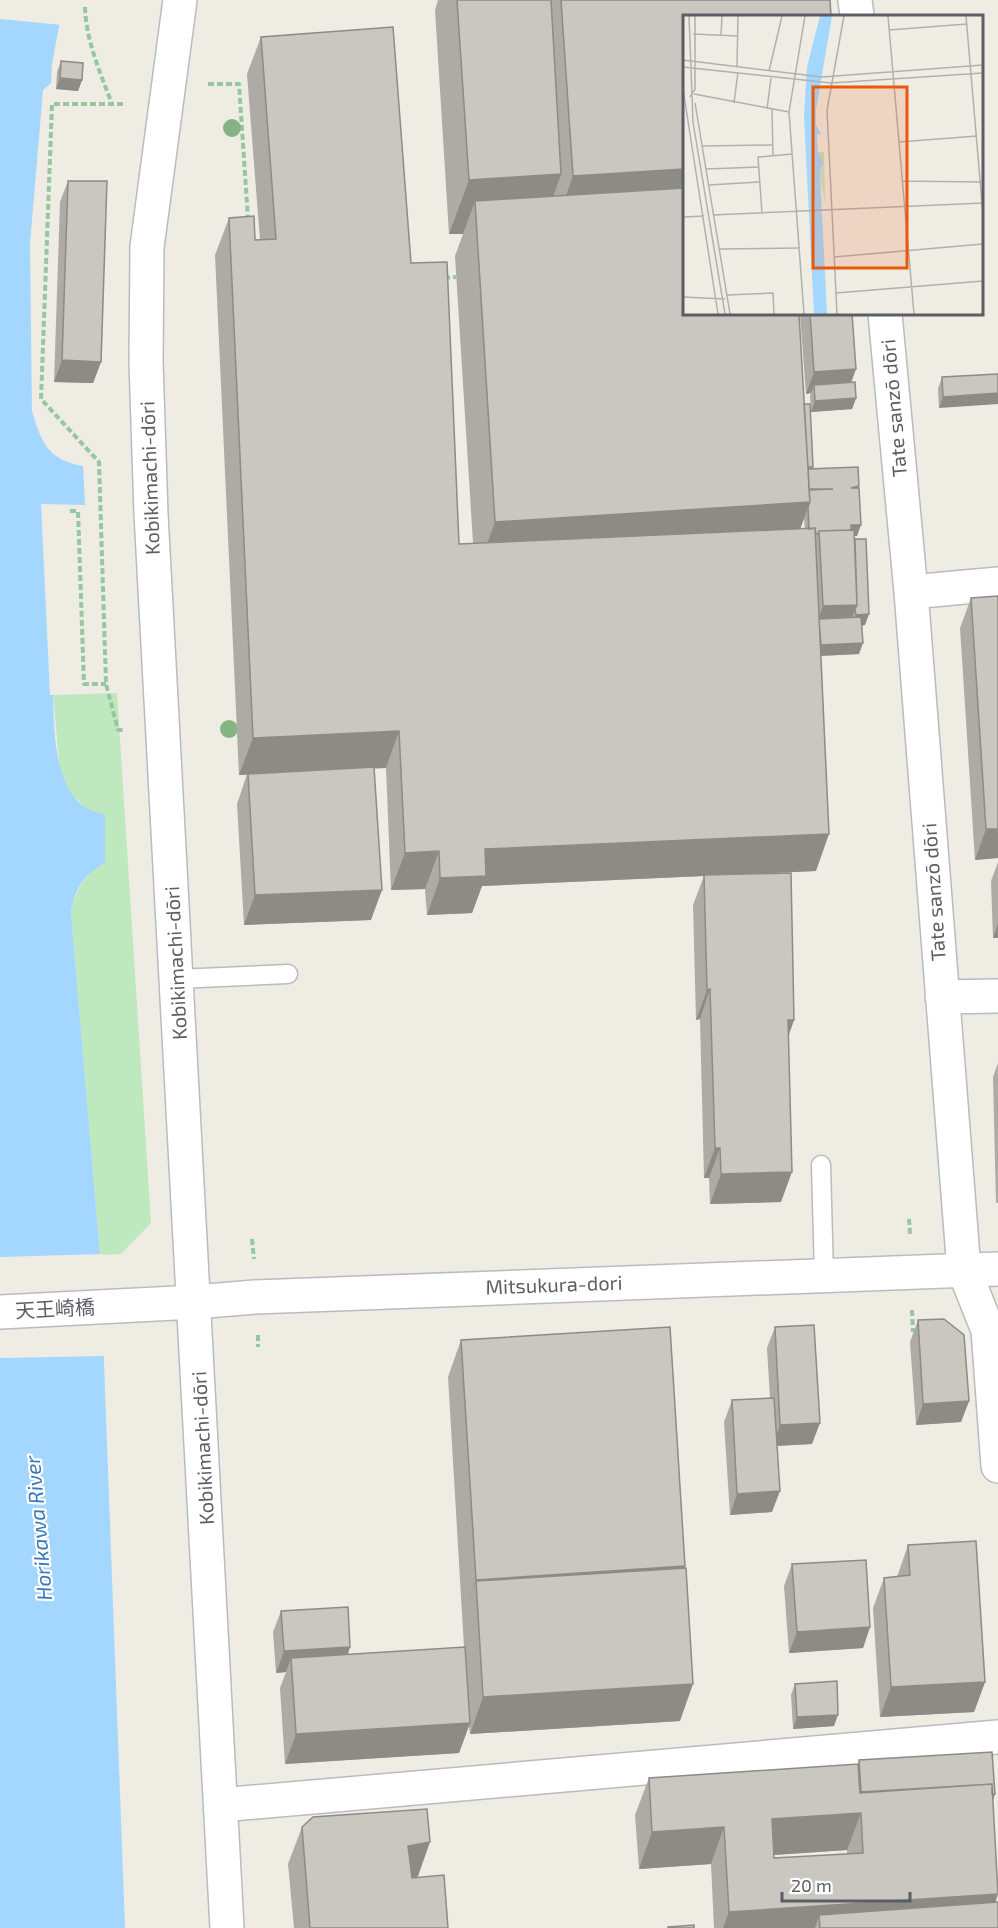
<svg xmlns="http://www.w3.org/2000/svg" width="998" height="1928" font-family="'Exo 2','Noto Sans JP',sans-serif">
<rect width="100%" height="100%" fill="#efece3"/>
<path fill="#bee8be" d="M117 693 151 1223 121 1254 100 1255 71 913C73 896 81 884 92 870L84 807 69 791 60 770 53 695Z"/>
<path fill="#a3d7ff" d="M0 0H64L52 64 51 83 43 90 30 244 32 411C41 442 48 460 83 466L85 505 41 504 50 695H53C54 729 54 783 83 806 89 811 98 812 105 815V863C84 874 74 890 71 913L100 1255 125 1928H0Z"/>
<path fill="#efece3" d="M0 0H67L62 25 0 19Z
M45 535 52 687H50Z
M103 1254 105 1356 0 1358V1257Z"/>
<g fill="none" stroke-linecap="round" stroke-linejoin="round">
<g stroke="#b8bbc0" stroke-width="21">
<path id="lane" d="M177 979 288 974
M821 1165 824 1275"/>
</g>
<g stroke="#b8bbc0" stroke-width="36">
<path id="street" d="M855 0 857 16
M885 314 911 592 964 1270 988 1330 998 1466
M911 592 998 584
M942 997 998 996
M221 1805 998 1737"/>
</g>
<g stroke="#b8bcc2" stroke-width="36">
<path id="secondary" d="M180 0 147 247 146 362 151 514 227 1928
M0 1312 195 1302 255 1297 998 1269"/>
</g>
<path stroke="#95c7a3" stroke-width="4" stroke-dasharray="6 3" stroke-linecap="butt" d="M85 7C86 41 100 72 112 104
M208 84H239L248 219
M123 104H52L41 399 99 462 106 684 118 730H124
M444 278 456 277
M70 511H78L84 684H106
M909 1219 910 1234
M252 1239 254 1259
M912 1310 913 1332
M258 1335V1347"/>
<use href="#lane" stroke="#fff" stroke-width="18"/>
<use href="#street" stroke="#fff" stroke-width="33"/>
<use href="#secondary" stroke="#fff" stroke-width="33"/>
</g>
<g fill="#85b482">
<circle cx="232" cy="128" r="9"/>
<circle cx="229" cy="729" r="9"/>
</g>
<path fill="#aeaaa5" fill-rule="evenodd" d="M438 0H830L684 16 804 404 812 468 859 486 857 536H854L865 625 862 626 859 654 821 656 816 871 761 873 794 1020 789 1035 781 1202 710 1204 709 1178H704L700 1019 696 1020 693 905 704 876 482 886 472 913 427 915 425 889 391 890 386 768H374L371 920 244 925 237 804 247 774 239 775 215 255 229 218 255 240H260L247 74 261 37 411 263 459 544 473 543 455 256 463 234H449L435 10ZM804 518 805 529H800Z
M61 61 82 80 78 91 56 89 57 72Z
M68 181 101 362 93 383 54 382 60 202Z
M800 314H852L856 369 851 382 856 398 852 409 811 412 810 396 811 393 806 394Z
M998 374 939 408 938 389 942 377Z
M971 598 998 858 975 860 960 628Z
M998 862V938H993L991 881Z
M998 1063V1203H996L993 1077Z
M918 1320 969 1401 961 1422 916 1425 910 1342Z
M775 1327 812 1444 777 1446 772 1512 730 1515 724 1422 732 1400 770 1398 767 1348Z
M461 1340 685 1568 680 1721 470 1734 469 1726 459 1753 285 1764 280 1688 286 1672 276 1673 273 1632 281 1611 350 1647 348 1655 464 1647 448 1377Z
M908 1545 985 1682 974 1712 880 1717 873 1608 884 1578 897 1577Z
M792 1564 870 1627 863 1648 789 1653 784 1586Z
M795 1684 834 1726 793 1729 791 1695Z
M859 1760 995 1794 993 1800 996 1902 998 1928H714L711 1864 639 1869 635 1815 649 1778 858 1764ZM847 1850V1854L774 1858V1855Z
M302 1827 417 1878 448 1928H294L288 1864Z"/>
<path fill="#8d8b86" d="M60 78 82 80 78 91 56 89Z
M684 169V220L554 229 573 176Z
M561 174 542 229 475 201 463 234H449L469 180Z
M62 360 101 362 93 383 54 382Z
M856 369 848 391 814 385 811 393 806 394 814 372Z
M998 393V404L939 408 943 397Z
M856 398 852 409 811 412 815 401Z
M810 502 790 557 475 577 495 522Z
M851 525H861L857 536H850Z
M857 605 849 626 815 628 823 606Z
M869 614 865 625 852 626 856 615Z
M863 643 859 654 816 656 820 645Z
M399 731 386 768 239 775 253 738Z
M986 829H998V858L975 860Z
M829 834 816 871 482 886 472 913 427 915 440 878 485 849Z
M439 851 425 889 391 890 405 853Z
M382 890 371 920 244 925 255 895Z
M998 924V938H993Z
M710 989 700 1019 696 1020 707 990Z
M788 1020H794L783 1050Z
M715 1148H720L709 1178H704Z
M792 1172 781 1202 710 1204 721 1174Z
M969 1401 961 1422 916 1425 923 1404Z
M820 1423 812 1444 773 1446 780 1425Z
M780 1491 772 1512 730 1515 737 1494Z
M685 1566 672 1603 476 1581 462 1617 476 1580Z
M870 1627 863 1648 789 1653 797 1632Z
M350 1647 342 1668 291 1658 286 1672 276 1673 284 1651Z
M985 1682 974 1712 880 1717 891 1687Z
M693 1684 680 1721 470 1734 483 1697Z
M838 1715 834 1726 793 1729 797 1717Z
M470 1723 459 1753 285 1764 296 1734Z
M995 1794 988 1815 861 1813 847 1850 758 1856 772 1819Z
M724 1827 711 1864 639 1869 652 1832Z
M430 1842 417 1879 395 1883 408 1846Z
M998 1894 987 1928 819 1915 815 1928H723L729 1912Z"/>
<path fill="#cac6c0" stroke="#8d8b86" stroke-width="1.5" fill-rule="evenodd" d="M457 0H551L561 174 469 180Z
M561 0H830L831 16H684V169L573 176Z
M393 27 411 263 447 262 459 544 815 528 829 834 485 849 486 876 440 878 439 851 405 853 399 731 253 738 229 218 254 216 255 240 276 239 261 37Z
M61 61 83 63 82 80 60 78Z
M68 181H107L101 362 62 360Z
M684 188V314H799L810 502 495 522 475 201Z
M810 314H852L856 369 814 372Z
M998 374V393L943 397 942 377Z
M855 382 856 398 815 401 814 385Z
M804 404H810L813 467H808Z
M858 467 859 486 851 488H859L861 525H851V530L819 531 818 534H816L815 528 809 529 808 507 810 502 809 490 833 489H809L808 469Z
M854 530 857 605 823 606 819 531Z
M855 539H866L869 614 856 615 855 609 857 605Z
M998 596V829H986L971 598Z
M861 617 863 643 821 645 819 619Z
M374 767 382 890 255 895 248 774Z
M791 873 794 1020H788L792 1172 721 1174 720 1148H715L710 989 707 990 704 875Z
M944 1319 964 1335 969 1401 923 1404 918 1320Z
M814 1325 820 1423 780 1425 775 1327Z
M670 1327 685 1566 476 1580 461 1340Z
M774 1398 780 1491 737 1494 732 1400Z
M976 1541 985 1682 891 1687 884 1578 910 1575 908 1545Z
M866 1560 870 1627 797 1632 792 1564Z
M686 1568 693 1684 483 1697 476 1581Z
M348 1607 350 1647 284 1651 281 1611Z
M465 1647 470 1723 296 1734 291 1658Z
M837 1681 838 1715 797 1717 795 1684Z
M992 1752 995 1794H992V1784L861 1792 859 1760Z
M858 1764 860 1793 992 1784 998 1894 729 1912 724 1827 652 1832 649 1778ZM861 1813 863 1853 774 1858 772 1819Z
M427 1809 430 1842 408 1846 412 1878 444 1875 448 1928H310L302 1827 313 1817Z
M998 1902V1928H820L819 1915Z
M694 1925V1928H668V1927Z"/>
<g text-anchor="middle" stroke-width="4.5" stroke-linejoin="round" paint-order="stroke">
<g font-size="20" fill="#5b5f65" stroke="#fff">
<text transform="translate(894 408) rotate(-95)" y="7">Tate sanzō dōri</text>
<text transform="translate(150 478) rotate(-92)" y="7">Kobikimachi-dōri</text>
<text transform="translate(934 892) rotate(-94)" y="7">Tate sanzō dōri</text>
<text transform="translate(176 963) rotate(-93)" y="7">Kobikimachi-dōri</text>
<text transform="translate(554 1285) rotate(-2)" y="7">Mitsukura-dori</text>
<text transform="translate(55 1309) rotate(-3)" y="7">天王崎橋</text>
<text transform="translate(203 1448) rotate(-93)" y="7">Kobikimachi-dōri</text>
</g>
<g font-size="21" font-style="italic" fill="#3978b8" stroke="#fff">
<text transform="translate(39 1528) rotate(-95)" y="7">Horikawa River</text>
</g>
</g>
<g transform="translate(683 15)">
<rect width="300" height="300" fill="#efece3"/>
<path d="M135 137H141L142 190 137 158 140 153Z" fill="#bee8be"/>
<path d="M137 1H149L133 95V110L138 119H134L135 137 140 148 137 158 144 299H131L121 102 124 52Z" fill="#a3d7ff"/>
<path fill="none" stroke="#b0b0ad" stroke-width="1.5" d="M6 1 10 107 42 299M205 1 231 299M283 1 300 200M206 15 284 9M10 19 55 21M38 20 39 1M0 45 139 62 300 50M54 51 55 1M0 52 148 68 300 58M86 56 99 1M0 74 35 299M11 79 106 97M7 82 12 74V1M12 88 47 299M51 88 55 57M84 94 88 63M89 94 90 141M216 127 294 121M19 131 89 130M23 154 76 152M219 166 298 167M25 170 76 167M79 198 75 142 109 139M30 200 300 188M0 202 21 201M36 234 117 233M151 242 300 229M153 278 300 266M44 280 90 278 91 299M0 282 42 284M121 299 106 97 122 1M154 299 144 95 161 1"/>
<path fill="#e8590c" fill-opacity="0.15" stroke="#e8590c" stroke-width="3" d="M130 72H224V253H130Z"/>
<rect width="300" height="300" fill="none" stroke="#5b5f65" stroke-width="3"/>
</g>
<path d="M782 1892v9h128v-9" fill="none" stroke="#5b5f65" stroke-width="3"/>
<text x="791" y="1892" font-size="18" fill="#5b5f65" stroke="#ffffff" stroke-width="4.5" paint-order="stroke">20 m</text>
</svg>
